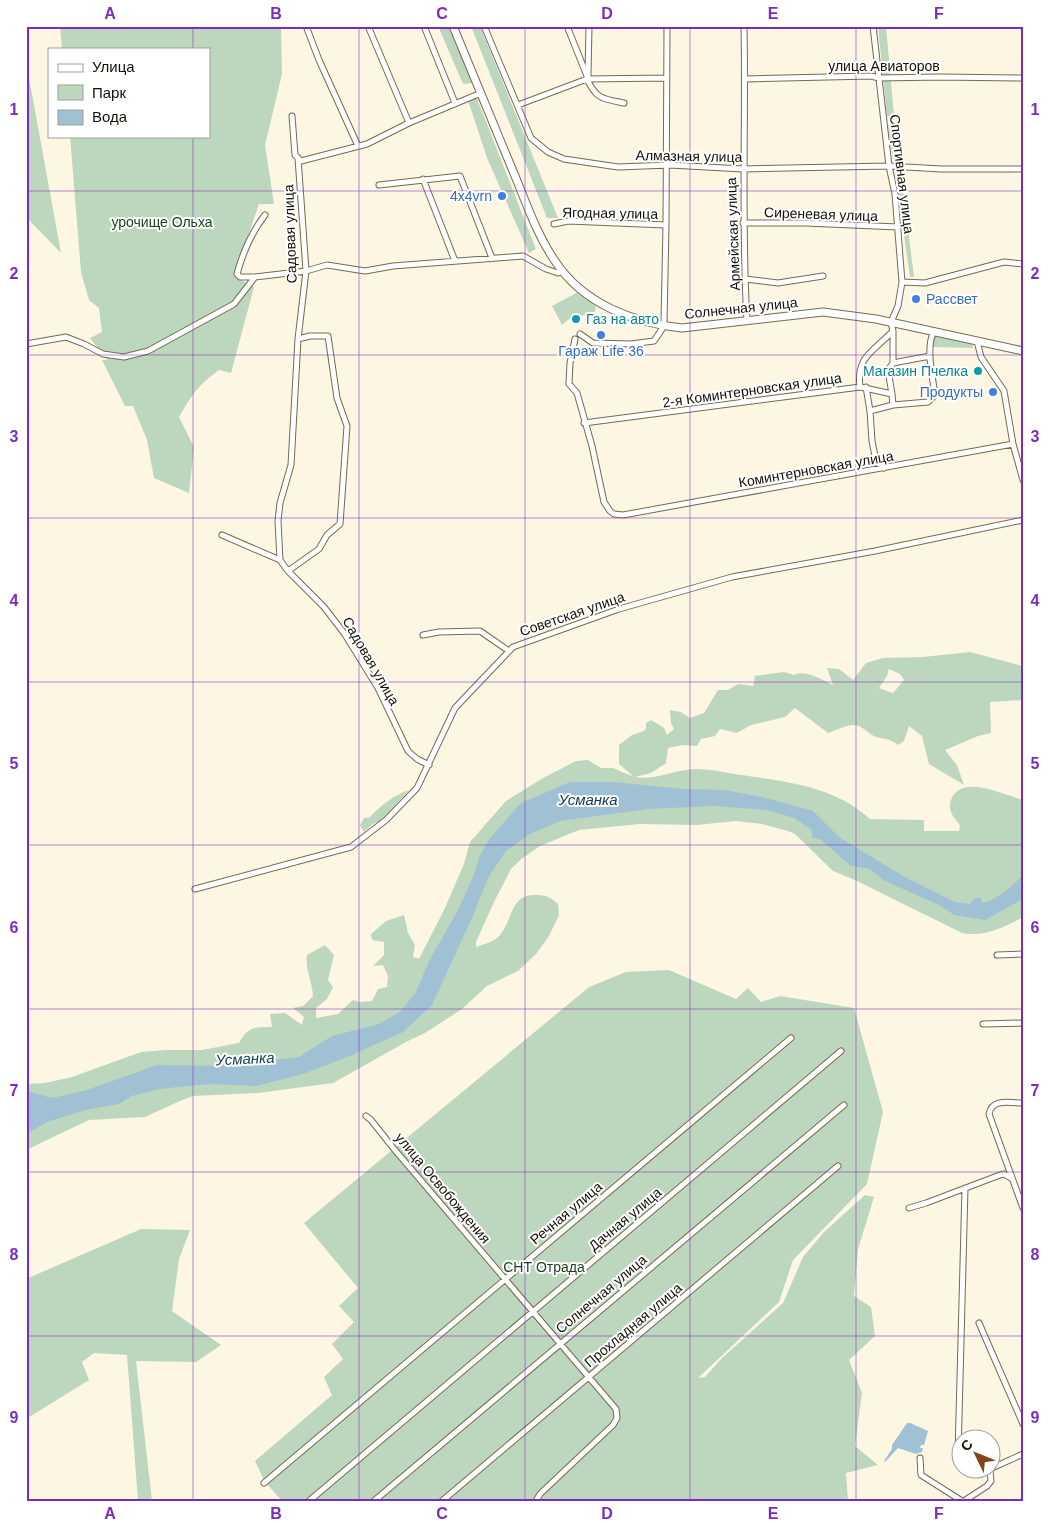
<svg xmlns="http://www.w3.org/2000/svg" width="1049" height="1527" font-family="Helvetica,sans-serif">
<rect width="100%" height="100%" fill="#fdf6e3"/>
<path fill="#bdd7be" fill-rule="evenodd" d="M60 26H281L282 74 265 145 274 204H259L234 276 254 287 231 373 219 370C197 386 192 395 179 417L194 447 189 493 154 478 147 440 133 406H125L102 360H107L90 338 102 332 99 308 89 300 81 272 70 136H209V49H62Z
M438 26H449L474 83 463 84Z
M471 26H480L558 218H547Z
M878 26H886L894 117 887 116Z
M26 61 61 253 26 217Z
M476 96 536 249 529 253 487 158 467 97Z
M895 124 914 277H910L888 125Z
M580 291 596 307 594 316 574 315 562 325 552 306Z
M935 335 972 343 973 348 933 347V342Z
M970 652 1023 666V700L990 702 991 733 978 736 945 750 957 765 964 785 929 764 922 736 909 726 904 741 898 745C891 739 885 739 876 737 869 734 865 729 859 726 850 722 837 730 828 733L795 708 785 717 751 725 737 733 720 729 715 736 701 739 697 746 683 745 668 748 666 763 651 773 635 777C655 781 675 769 696 769 711 769 726 773 742 775 788 782 834 786 870 819L924 820V831H959L960 825C954 818 947 810 951 800 961 773 1004 795 1023 800V917C1003 928 984 937 962 933L855 880 833 871 795 834 788 831 762 824 736 821 697 825 640 824 579 830 540 846 520 860 511 869 494 902 476 942V947C485 944 494 942 500 935 513 920 510 893 537 895 546 895 552 898 558 904L559 915 549 936 536 954 518 971 487 986 462 1009 425 1033 408 1041 333 1083 258 1093 193 1096 180 1101 145 1117 89 1120 26 1150V1084L45 1083 72 1077 141 1052 166 1050H202L239 1043C248 1027 254 1027 272 1027L270 1014 285 1013 302 1025 304 1017 293 1008 303 1006 313 996C312 981 305 969 307 955L325 945 334 955 328 980 333 987 327 999 316 1008V1018L338 1014 353 1000 360 1002 372 1001 378 989 387 987 388 976 383 965 373 966 384 955V942L372 940 371 934 386 921 404 915 408 933 415 945 413 957 419 959 444 910 464 864 470 842 506 801 543 778 576 761 588 760 601 768H613L634 777 619 764V745L632 735 644 731 646 728V723L651 720 664 728 667 735 674 729 671 723 670 710 681 712 690 718 704 713 718 690H728L738 684 753 686 755 676 784 672 794 675C806 669 822 680 833 685L827 668 839 669 853 680 866 663 883 658 923 657ZM889 669 900 674 904 680 893 693 879 688 887 676Z
M409 790 379 822 374 823 364 832 360 825 364 818 370 817C381 805 394 795 409 790Z
M669 970 736 999 748 988 761 1002 780 996 854 1008 883 1112 867 1184 793 1260 779 1302 698 1378 705 1377 721 1359 783 1303 803 1257 824 1232 865 1195 874 1197 858 1249 854 1296 871 1307 875 1336 849 1360 862 1393 855 1446 878 1465 846 1473 848 1501H282L265 1482 255 1461 332 1395 324 1377 343 1359 332 1344 354 1322 339 1306 358 1288 304 1223 589 987 626 972Z
M141 1229 190 1230 179 1259 172 1311 221 1345 196 1362 136 1361 152 1501H138L127 1355 94 1353 82 1362 89 1380 26 1419V1279Z"/>
<path fill="#a0c1d3" d="M570 782H614L683 789 724 790 766 798 813 811 839 837 905 877 955 902 970 904 975 898H981L982 903C996 901 1013 885 1023 875V899L985 920 954 915 941 906 883 880 870 869 851 866 820 839 812 838V830L794 818 767 810 714 806 648 809 560 821 530 834 506 851 489 876 471 920 432 1005 403 1032 352 1055 303 1074 256 1086 209 1084 159 1089 132 1096 119 1104 86 1110 47 1122 26 1134V1091L52 1098 87 1090 157 1065 223 1066 299 1057 332 1036 379 1024 401 1011 416 992 429 961 458 910 473 877 480 855 490 838 521 803Z
M907 1423H910L928 1431 924 1445H921L920 1448H923L922 1452 916 1454 898 1448 885 1462 884 1461 892 1449V1445Z"/>
<g fill="none" stroke-linecap="round" stroke-linejoin="round">
<g stroke="#766a4f" stroke-width="7">
<path id="street" d="M306 26 319 60 358 146
M368 26 409 123
M424 26 455 103
M484 26 531 138 548 152 564 159 618 167 670 165 743 169 889 166 941 169H1023
M744 26C746 125 741 223 747 321
M588 76 589 26
M745 79 871 76 879 78 940 77 1023 78
M624 103C603 99 596 99 587 79L666 78
M518 105 587 79V76L567 26
M292 116 295 155 301 161 367 144 409 123 481 93
M423 179 455 261
M379 185 460 176 492 258
M743 223H806L898 227
M554 224 568 221 666 225
M255 277H240L237 274C243 252 251 233 265 215
M745 279 778 283 823 276
M902 282 925 283 1004 262 1023 264
M580 334 593 343 631 344 654 341 664 326V322L666 225 667 26
M575 339 570 363 569 384 577 393 592 446 604 502 610 511 614 514 623 515 1013 444
M977 341 981 357 1004 391 1013 444 1023 480
M26 344 66 337 84 344 103 354 124 357 148 351 234 304 255 277 306 271 327 265 365 271 393 266 523 256 546 269 558 273 563 271
M893 363 930 356
M860 387C856 356 874 351 893 331L891 322 898 306 902 282 895 194 889 166 873 26
M866 387 870 411 872 441 876 461 884 468
M892 394 888 370 893 363V331
M870 411 893 405
M584 423 860 387 892 394 893 405 928 402 935 395C933 379 925 346 934 332
M222 535 280 560 288 571 324 607 344 633 378 688 408 751 417 759 429 765
M280 560 278 521 280 503 291 465 298 339
M288 571 319 549 327 535 340 524 347 426 337 398 328 336H310L298 339 306 271 298 158
M423 635 439 632 480 631 509 651
M195 889 351 847 386 820 417 788 455 708 513 647 619 609 732 577 875 551 1023 520
M997 955 1023 954
M983 1024 1023 1023
M1023 1103C1010 1103 992 1098 989 1114L1023 1208
M366 1116 371 1120 394 1149 616 1409 617 1418 613 1425 540 1494 536 1501
M909 1208 926 1203 1000 1175 1004 1174 1011 1178
M979 1323 1023 1424
M920 1458 921 1475 962 1501
M962 1461 958 1455 965 1188
M992 1468 1023 1454
M976 1470 980 1471 990 1470
M264 1483 791 1038
M309 1501 841 1051
M374 1501 844 1105
M442 1501 838 1166
M964 1501 987 1486 991 1481 990 1470"/>
</g>
<g stroke="#766a4f" stroke-width="9">
<path id="secondary" d="M453 26C472 72 491 118 510 164 524 196 535 232 555 261 583 304 634 323 682 328L823 312 876 319 1023 351"/>
</g>
<use href="#street" stroke="#fff" stroke-width="5"/>
<use href="#secondary" stroke="#fff" stroke-width="7"/>
</g>
<path fill="none" stroke="#7b2cbf" stroke-width="1" stroke-opacity="0.55" d="M193 26V49M359 26V1501M525 26V1501M690 26V1501M856 26V1501M193 136V1501M26 191H1023M26 355H1023M26 518H1023M26 682H1023M26 845H1023M26 1009H1023M26 1172H1023M26 1336H1023"/>
<g fill="#3f7fe0" stroke="#fff" stroke-width="2">
<circle cx="502" cy="196" r="5"/>
<circle cx="916" cy="299" r="5"/>
<circle cx="601" cy="335" r="5"/>
<circle cx="993" cy="392" r="5"/>
</g>
<g fill="#0f9aa8" stroke="#fff" stroke-width="2">
<circle cx="576" cy="319" r="5"/>
<circle cx="978" cy="371" r="5"/>
</g>
<g text-anchor="middle" stroke-width="4" stroke-linejoin="round" paint-order="stroke">
<g font-size="14" fill="#141006" stroke="#fff">
<text x="884" y="71">улица Авиаторов</text>
<text transform="translate(689 156) rotate(1)" y="5">Алмазная улица</text>
<text transform="translate(902 174) rotate(83)" y="5">Спортивная улица</text>
<text transform="translate(610 213) rotate(1)" y="5">Ягодная улица</text>
<text transform="translate(821 214) rotate(2)" y="5">Сиреневая улица</text>
<text transform="translate(290 234) rotate(-92)" y="5">Садовая улица</text>
<text transform="translate(733 234) rotate(-92)" y="5">Армейская улица</text>
<text transform="translate(741 308) rotate(-6)" y="5">Солнечная улица</text>
<text transform="translate(752 390) rotate(-8)" y="5">2-я Коминтерновская улица</text>
<text transform="translate(816 469) rotate(-10)" y="5">Коминтерновская улица</text>
<text transform="translate(572 614) rotate(-19)" y="5">Советская улица</text>
<text transform="translate(371 661) rotate(60)" y="5">Садовая улица</text>
<text transform="translate(443 1188) rotate(50)" y="5">улица Освобождения</text>
<text transform="translate(566 1213) rotate(-40)" y="5">Речная улица</text>
<text transform="translate(625 1219) rotate(-40)" y="5">Дачная улица</text>
<text transform="translate(601 1294) rotate(-40)" y="5">Солнечная улица</text>
<text transform="translate(633 1325) rotate(-40)" y="5">Прохладная улица</text>
</g>
<g font-size="14" fill="#366cbe" stroke="#fff" text-anchor="end">
<text x="492" y="201">4x4vrn</text>
<text x="926" y="304" text-anchor="start">Рассвет</text>
<text x="601" y="356" text-anchor="middle">Гараж Life 36</text>
<text x="983" y="397">Продукты</text>
</g>
<g font-size="14" fill="#153e1b" stroke="#fff">
<text x="162" y="227">урочище Ольха</text>
<text x="544" y="1272">СНТ Отрада</text>
</g>
<g font-size="14" fill="#0d838f" stroke="#fff" text-anchor="start">
<text x="586" y="324">Газ на авто</text>
<text x="968" y="376" text-anchor="end">Магазин Пчелка</text>
</g>
<g font-size="15" font-style="italic" fill="#103d51" stroke="#fff">
<text x="588" y="805">Усманка</text>
<text transform="translate(245 1059) rotate(-3)" y="5">Усманка</text>
</g>
</g>
<rect width="1049" height="1527" fill="none" stroke="#ffffff" stroke-width="55"/>
<rect x="48" y="48" width="162" height="90" fill="#ffffff" stroke="#a19f9b"/>
<rect x="58" y="64" width="25" height="8" fill="#ffffff" stroke="#a19f9b"/>
<text x="92" y="72" font-size="15" fill="#141006">Улица</text>
<rect x="58" y="85" width="25" height="15" fill="#bdd7be" stroke="#a19f9b"/>
<text x="92" y="98" font-size="15" fill="#141006">Парк</text>
<rect x="58" y="110" width="25" height="15" fill="#a0c1d3" stroke="#a19f9b"/>
<text x="92" y="122" font-size="15" fill="#141006">Вода</text>
<g transform="translate(976 1454) rotate(313)"><circle r="24" fill="#ffffff" stroke="#a19f9b"/>
<path d="M0-4L9 19L0 12L-9 19Z" fill="#884419"/>
<text y="-8" font-size="14" font-weight="bold" text-anchor="middle" fill="#141006">С</text>
</g>
<rect x="28" y="28" width="994" height="1472" fill="none" stroke="#7b2cbf" stroke-width="2"/>
<g font-size="16" text-anchor="middle" font-weight="bold" fill="#7b2cbf">
<text x="110" y="19">A</text>
<text x="276" y="19">B</text>
<text x="442" y="19">C</text>
<text x="607" y="19">D</text>
<text x="773" y="19">E</text>
<text x="939" y="19">F</text>
<text x="14" y="115">1</text>
<text x="1035" y="115">1</text>
<text x="14" y="279">2</text>
<text x="1035" y="279">2</text>
<text x="14" y="442">3</text>
<text x="1035" y="442">3</text>
<text x="14" y="606">4</text>
<text x="1035" y="606">4</text>
<text x="14" y="769">5</text>
<text x="1035" y="769">5</text>
<text x="14" y="933">6</text>
<text x="1035" y="933">6</text>
<text x="14" y="1096">7</text>
<text x="1035" y="1096">7</text>
<text x="14" y="1260">8</text>
<text x="1035" y="1260">8</text>
<text x="14" y="1423">9</text>
<text x="1035" y="1423">9</text>
<text x="110" y="1519">A</text>
<text x="276" y="1519">B</text>
<text x="442" y="1519">C</text>
<text x="607" y="1519">D</text>
<text x="773" y="1519">E</text>
<text x="939" y="1519">F</text>
</g>
</svg>
